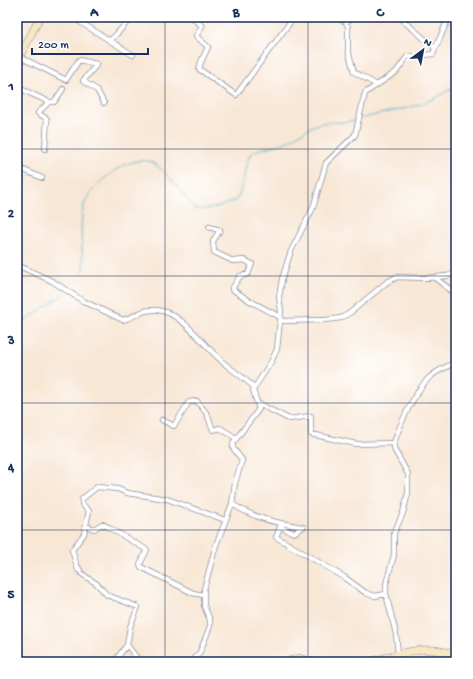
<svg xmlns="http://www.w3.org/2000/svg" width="473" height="679" font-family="'Gochi Hand',sans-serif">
<rect width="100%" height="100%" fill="#fff"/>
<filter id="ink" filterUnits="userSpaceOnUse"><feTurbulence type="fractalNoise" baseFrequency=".025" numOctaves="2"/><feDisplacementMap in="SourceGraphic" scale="8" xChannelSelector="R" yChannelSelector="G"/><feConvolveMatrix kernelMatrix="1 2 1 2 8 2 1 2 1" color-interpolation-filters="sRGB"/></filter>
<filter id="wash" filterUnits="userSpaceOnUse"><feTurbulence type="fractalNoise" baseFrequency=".012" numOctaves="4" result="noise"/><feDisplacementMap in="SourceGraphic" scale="16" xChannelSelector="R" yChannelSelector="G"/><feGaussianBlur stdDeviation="0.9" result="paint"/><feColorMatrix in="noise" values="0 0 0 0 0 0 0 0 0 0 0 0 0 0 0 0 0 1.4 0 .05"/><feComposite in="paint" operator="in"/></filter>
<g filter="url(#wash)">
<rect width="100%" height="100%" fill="#f8e7d5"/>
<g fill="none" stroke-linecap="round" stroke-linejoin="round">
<path stroke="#46afc6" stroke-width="1" d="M361 119C400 107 421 111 456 85
M81 273 84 269C82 251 79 222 84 205 91 185 129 153 151 162 163 167 187 198 194 209 210 211 222 206 236 200 246 185 242 166 252 152 263 147 275 147 286 142 297 137 306 128 318 124 330 121 344 124 356 120
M17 326 66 293"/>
</g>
</g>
<g filter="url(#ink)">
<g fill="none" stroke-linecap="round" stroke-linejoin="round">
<g stroke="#8a8b9a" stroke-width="6">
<path id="street" d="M72 17 133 55
M192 17 202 26 196 36 208 47 201 62 199 69 236 95 294 17
M336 17 346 22 354 17
M399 17 435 48
M346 22 348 27V50L354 72 377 85
M82 23 90 17
M111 40 132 17
M20 57 66 80 79 60 97 64 83 81 97 90 104 103
M17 87 49 102H54L63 89
M45 149 47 119 38 113 49 102
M17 167 42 178
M209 227 220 230 213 241 214 252 233 261 244 260 252 264 248 274 240 276 232 289 250 301 280 317
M17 265 52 281 83 301 123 320C136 317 140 309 157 310 183 312 206 349 225 364 235 372 245 379 254 387
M435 278 456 294
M280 321 326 320 341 318 351 312 387 282 397 277 425 278 447 276 456 273
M259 404 289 419 311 416V434L356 444 394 443
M162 420 174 426 189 402 197 401 207 414 213 430 220 428 236 438
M232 504C258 520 274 522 303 527L294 533 280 527 276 537 344 577 366 593 375 596 386 594
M86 526 94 529 102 524 108 527 147 550 140 564 141 567 193 593 203 595
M78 567 82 574 97 584 107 595 138 607 130 627 127 645 140 662
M78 570 72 550 84 534 89 511 82 504V499L97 487 118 489 127 493 167 499 225 520
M398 654 396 634 386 594V584L394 555V533L403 513 408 493V474L394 449V443C400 424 415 391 429 378 437 370 447 367 456 362
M114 662 127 645
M190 662 200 652 210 626V620L204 606V589L216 545 232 504 235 483 242 460 233 448V443L259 409 253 390 271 362 277 349 281 311 279 297 282 279 291 251 313 208 326 163 355 135 365 93 396 72 407 57 433 54 449 17"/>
</g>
<g stroke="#8a8b9a" stroke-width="8">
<path id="secondary" d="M17 62 40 17
M285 662 299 658 312 662
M369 662C399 654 426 643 456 655"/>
</g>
<use href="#street" stroke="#fff" stroke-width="4.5"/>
<use href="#secondary" stroke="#f9e7c3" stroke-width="7"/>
</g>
</g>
<path fill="none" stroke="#1b2f5e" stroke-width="1" stroke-opacity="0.55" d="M165 17V662M308 17V662M17 149H456M17 276H456M17 403H456M17 530H456"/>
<rect width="473" height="679" fill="none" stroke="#fff" stroke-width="44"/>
<g transform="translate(423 50) rotate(32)" stroke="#ffffff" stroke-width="3" paint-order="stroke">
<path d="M0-3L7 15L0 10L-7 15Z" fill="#1b2f5e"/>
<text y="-6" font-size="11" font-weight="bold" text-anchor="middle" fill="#1b2f5e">N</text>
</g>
<path d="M32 48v6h116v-6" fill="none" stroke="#1b2f5e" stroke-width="2"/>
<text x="38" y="48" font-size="12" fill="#1b2f5e" stroke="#ffffff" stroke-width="3" paint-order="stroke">200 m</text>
<rect x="22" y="22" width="429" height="635" fill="none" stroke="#1b2f5e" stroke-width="1.5"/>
<g font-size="13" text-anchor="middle" font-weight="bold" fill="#1b2f5e">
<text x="94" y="16">A</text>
<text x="236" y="16">B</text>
<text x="380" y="16">C</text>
<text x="11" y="90">1</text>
<text x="11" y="217">2</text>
<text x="11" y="344">3</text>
<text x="11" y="471">4</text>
<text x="11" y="598">5</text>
</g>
</svg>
